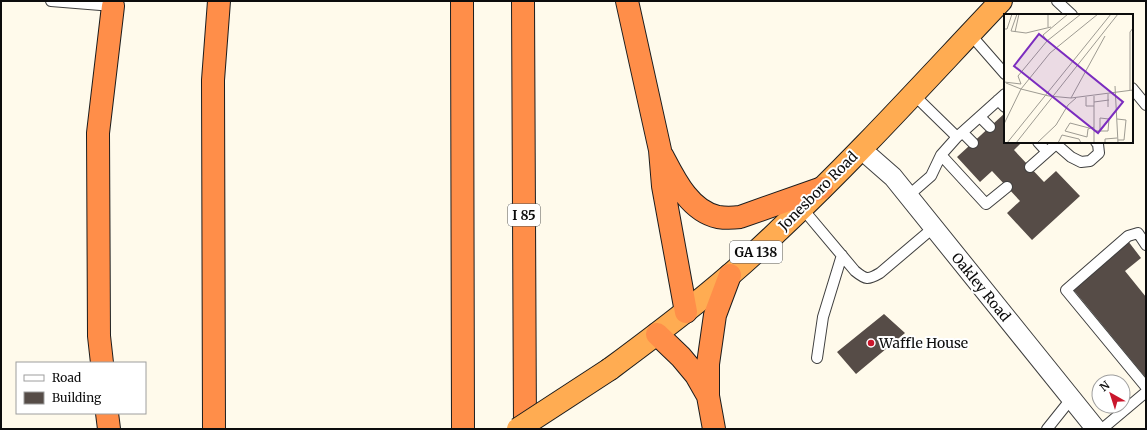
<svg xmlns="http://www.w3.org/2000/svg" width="1147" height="430" font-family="Merriweather,serif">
<rect width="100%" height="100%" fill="#fffaeb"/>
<path fill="#564c47" d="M1005 113V142H1022L1014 150 1044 182 1056 171 1080 196 1032 240 1007 213 1020 201 992 171 980 182 957 157Z
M1128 241 1141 258 1125 271 1146 297V378L1072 288Z
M884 314 905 333 856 374 837 352Z"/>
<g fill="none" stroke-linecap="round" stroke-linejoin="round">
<g stroke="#3f3f3f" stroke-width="12">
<path id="service" d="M51 1 113 6
M1057 1 1072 15
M970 34 1005 74
M1132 88 1146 105
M913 94 957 137
M998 100 1005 107
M980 117 990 127
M963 133 973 143
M1038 142 1047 152
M1056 144 1071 157 1081 162 1090 161 1099 153 1098 144 1096 142
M941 155 986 204 1007 187
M1030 167 1056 144 1057 142
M908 196 931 176 941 155 957 137 1005 94
M802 208 855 271C866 280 868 280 880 273L933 228
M1146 245 1138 233 1128 236 1066 290 1146 387
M817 358 823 317 842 255
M1047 429 1071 399
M1102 429 1146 392"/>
</g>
<g stroke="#3f3f3f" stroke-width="21">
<path id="minor" d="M861 149 893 177 1096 429"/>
</g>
<g stroke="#1d1d1d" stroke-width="24">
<path id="trunk" d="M610 369C668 326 726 282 778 231 856 158 928 78 1001 1"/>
</g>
<g stroke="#1d1d1d" stroke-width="24">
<path id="motorway" d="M462 1 463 429
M523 1 525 429
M627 1 660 150 663 186 686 312
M663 157C675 180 690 211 718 217 725 218 732 218 740 217L822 188
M657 334 681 357 696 375 708 396
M102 363 99 336 98 133 113 6
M107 413 109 429
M214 429 213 80 219 1
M714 429 708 396V364L715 315 730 275"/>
</g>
<use href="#service" stroke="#fff" stroke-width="10"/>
<use href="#minor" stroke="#fff" stroke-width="19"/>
<use href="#trunk" stroke="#ffac52" stroke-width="22"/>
<use href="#motorway" stroke="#ff8e49" stroke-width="22"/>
<g stroke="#1d1d1d" stroke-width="24" stroke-linecap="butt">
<path id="trunk-bridge" d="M518 429 610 369"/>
</g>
<use href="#trunk-bridge" stroke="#ffac52" stroke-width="22"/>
</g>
<circle fill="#ca162c" stroke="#fff" stroke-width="1.5" cx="871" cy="343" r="4"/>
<g text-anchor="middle" stroke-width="4" stroke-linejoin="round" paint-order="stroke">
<g fill="#fff" stroke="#555" stroke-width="1">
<rect x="508" y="204" width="32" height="22" rx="3"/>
<rect x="730" y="241" width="52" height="22" rx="3"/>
</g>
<g font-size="13" font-weight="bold" fill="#0c0c0c">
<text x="524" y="220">I 85</text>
<text x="756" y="257">GA 138</text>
</g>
<g font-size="14" fill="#0c0c0c" stroke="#fff">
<text transform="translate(818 191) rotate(-45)" y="5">Jonesboro Road</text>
<text transform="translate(981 287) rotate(51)" y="5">Oakley Road</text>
</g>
<g font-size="14" fill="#0c0c0c" stroke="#fff" text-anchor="start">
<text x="879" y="348">Waffle House</text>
</g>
</g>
<g transform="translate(1004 14)">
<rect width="129" height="129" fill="#fffaeb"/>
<path fill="none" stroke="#9e9b92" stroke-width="1" d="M13 0 7 17 22 19 47 13M44 0V13M64 0 39 21 43 27 77 0M0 15H3L8 0M11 18 15 0M0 68 17 70M2 69 17 75M17 70 14 62 43 27M111 72 114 129M17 75 45 82 67 84 129 76M126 76V18L129 14M90 82V129M82 83V92H90M67 84 101 22M90 88 105 86M104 93V80M113 105 122 106 120 126H114M0 110 17 75 46 39 94 0M85 114 66 109 61 117 83 123 84 115 90 113M90 117H104L105 105 96 104V117M3 129 107 0M12 129 114 0M33 129 52 111 64 91 72 84M54 129 58 121 75 125 77 129M101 129V125L113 124"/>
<path fill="#7b2cbf" fill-opacity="0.15" stroke="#7b2cbf" stroke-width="2" d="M35 20 119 88 94 119 10 52Z"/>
<rect width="129" height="129" fill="none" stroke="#0c0c0c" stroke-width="2"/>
</g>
<rect width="1147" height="430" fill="none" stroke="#0c0c0c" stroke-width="4"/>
<rect x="16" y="362" width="130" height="52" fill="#ffffff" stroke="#9e9e9e"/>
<rect x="24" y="375" width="20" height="6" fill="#ffffff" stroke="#9e9e9e"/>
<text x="52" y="382" font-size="12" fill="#0c0c0c">Road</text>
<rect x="24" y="392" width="20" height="12" fill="#564c47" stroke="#9e9e9e"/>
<text x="52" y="402" font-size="12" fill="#0c0c0c">Building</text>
<g transform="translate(1111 394) rotate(321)"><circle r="19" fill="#ffffff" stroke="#9e9e9e"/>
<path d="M0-3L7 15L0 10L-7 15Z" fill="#ca162c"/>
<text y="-6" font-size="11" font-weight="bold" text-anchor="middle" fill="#0c0c0c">N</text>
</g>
</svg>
